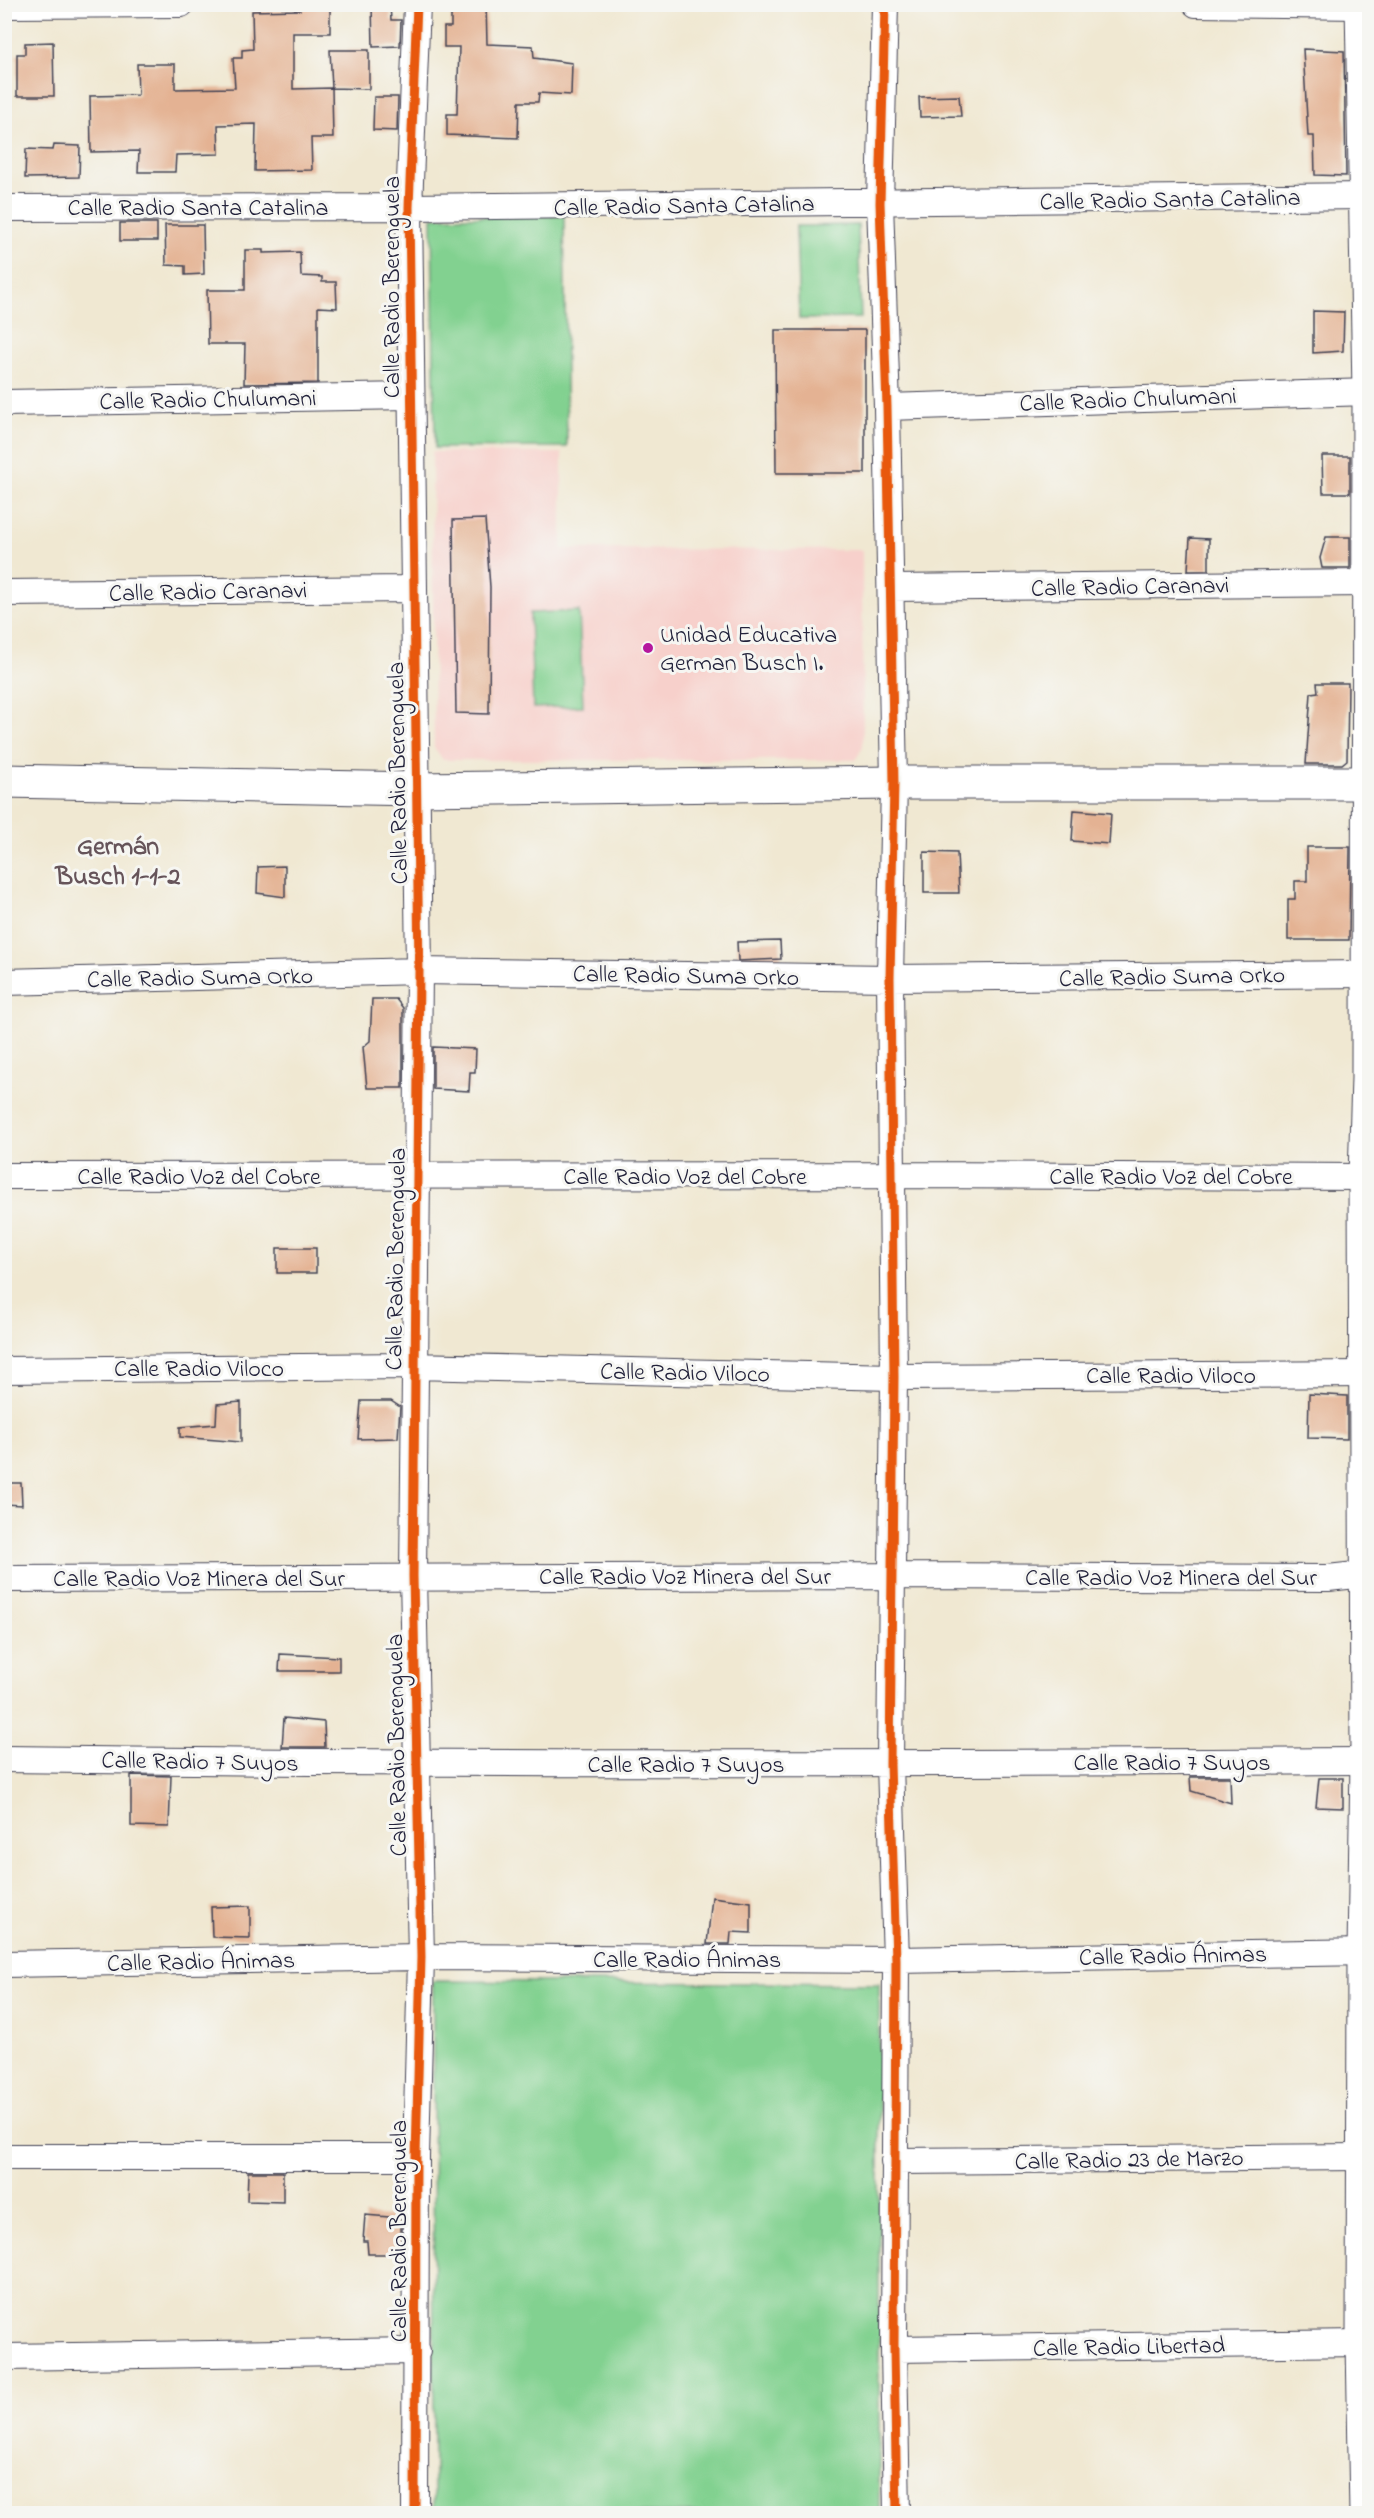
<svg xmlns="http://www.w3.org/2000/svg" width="1374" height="2518" font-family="'Indie Flower',sans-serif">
<rect width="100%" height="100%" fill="#f6f6f2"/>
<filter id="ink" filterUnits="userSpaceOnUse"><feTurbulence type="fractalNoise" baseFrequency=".0167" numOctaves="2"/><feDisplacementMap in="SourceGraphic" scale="12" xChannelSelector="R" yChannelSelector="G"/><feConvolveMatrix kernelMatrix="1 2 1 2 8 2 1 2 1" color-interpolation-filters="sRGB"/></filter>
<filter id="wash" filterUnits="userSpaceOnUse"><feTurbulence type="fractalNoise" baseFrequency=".008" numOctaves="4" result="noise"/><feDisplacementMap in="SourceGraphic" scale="24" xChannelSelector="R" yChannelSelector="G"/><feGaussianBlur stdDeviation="1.35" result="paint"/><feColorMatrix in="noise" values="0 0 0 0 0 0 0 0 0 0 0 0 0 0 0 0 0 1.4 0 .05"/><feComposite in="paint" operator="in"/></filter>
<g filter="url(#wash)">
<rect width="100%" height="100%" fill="#f0e8d2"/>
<path fill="#f7d0cb" d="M432 452 562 453V549L862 550 863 746 856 760H443L434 747Z"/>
<path fill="#82d190" stroke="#527a66" stroke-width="1.5" d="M564 216 567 447 435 448 432 217Z
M858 225 861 318 799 319 796 226Z
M579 611 583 706 533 708 530 613Z
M433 1981 879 1984V2513H434Z"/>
<g id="blocks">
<path fill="#e4b293" d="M457 4H486L487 44 533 46 534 58 572 63 571 95 539 93 538 102H519L518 138 447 135V114H457L459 47H444V27H451V10Z
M372 5H390L391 20H401L400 46 373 47Z
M300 6H330V33H293V89L332 88 333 138H311L312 170 255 171 256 124 218 125 219 154 176 155 175 172H138L139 151 91 152 90 96 138 95 137 64H175V89L235 88 233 58H242V50L253 49 252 11 300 10Z
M53 42 54 96H17V54H25V43Z
M1303 49 1344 51 1346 176 1315 175 1314 136H1308Z
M330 50H369V89L332 88Z
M959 96 961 116 920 117 919 97Z
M374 97H398L397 131 373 130Z
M54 145 80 146 79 177 25 178 26 149 53 150Z
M120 223H157V241H120Z
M165 225H203L204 274 185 275V266L166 265Z
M245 250H263V253L300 252 301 276 322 277V282H336L337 308 318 307V383L244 384 245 344H208L207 290H245Z
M1313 311 1344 312 1343 351 1313 353Z
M775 330H865V473H776Z
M1322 456H1350V493H1323Z
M485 519 490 587 489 714 456 713 453 520Z
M1326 537H1350V568H1322L1320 558Z
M1190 538 1209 539V570H1188Z
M1317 683H1348L1347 760 1342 764H1306L1311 693 1318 692Z
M1074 810 1111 813 1109 844 1072 841Z
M1307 847H1350L1349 940H1288V899H1295V881H1307Z
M924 852 957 853 959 893H924Z
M285 866V897L257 893 258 867Z
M780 941 781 959 738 961 737 942Z
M372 999H396L403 1008V1088H367L363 1047 370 1041Z
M433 1047 476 1049 475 1072H470L469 1091 433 1089Z
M277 1248H316V1273H277Z
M1309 1394 1347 1396V1439L1308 1438Z
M361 1401H391L400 1407 398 1438 358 1439Z
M241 1402V1442L180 1437V1427L216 1424 217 1404Z
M4 1483H21L22 1505 4 1504Z
M280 1654 339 1657V1671H279Z
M284 1718 324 1722 325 1747H282Z
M131 1775 171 1776 169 1827 131 1826Z
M1190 1777H1230L1231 1803 1191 1791Z
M1319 1778H1343V1808L1316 1807Z
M712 1897 751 1902V1933L731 1932 730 1944H707Z
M250 1906V1938L212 1937 211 1907Z
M248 2172H283V2202L247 2201Z
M365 2215 401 2218V2254H368L367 2241H363Z"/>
</g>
</g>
<g filter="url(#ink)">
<use href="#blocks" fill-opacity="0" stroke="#414052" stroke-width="1.5"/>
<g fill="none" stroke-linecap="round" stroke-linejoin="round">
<g stroke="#414052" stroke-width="28">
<path id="street" d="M885 4 880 203 887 407 894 783 890 978 894 1377 890 1764 896 1960 894 2349 897 2514
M1196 4 1362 6 1370 8
M4 5 181 4
M4 208 409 207 1364 196
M4 403 411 396
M887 407 1369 392
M891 588 1369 583
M4 593 412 589
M4 982 419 971 890 978 1368 974
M4 1176 892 1175 1365 1177
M4 1370 413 1366 894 1377 1366 1374
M4 1579 891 1576 1328 1578 1365 1574
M4 1759C459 1765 913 1764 1367 1761
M4 1964 421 1957 896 1960 1370 1952
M4 2157H416
M894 2161 1364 2157
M894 2349 1363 2343
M4 2357 417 2351
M415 2514 416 2157 421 1957 413 1576 419 971 409 207 417 4"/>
</g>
<g stroke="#414052" stroke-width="35">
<path id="secondary" d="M4 781 418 789 894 783H1370"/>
</g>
<g stroke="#414052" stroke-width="35">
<path id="primary" d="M1362 4 1369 392 1368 1078 1365 1177 1367 1761 1364 1952 1363 2343 1366 2514"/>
</g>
<use href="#street" stroke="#fff" stroke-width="26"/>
<use href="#secondary" stroke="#fff" stroke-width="33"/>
<use href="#primary" stroke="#fff" stroke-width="33"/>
<g stroke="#f6f6f2" stroke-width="13">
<path id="cycleway" d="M885 4 880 203 887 407 894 783 890 978 894 1377 890 1764 896 1960 894 2349 897 2514
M415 2514 416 2157 421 1957 413 1576 419 971 409 207 417 4"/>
</g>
<use href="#cycleway" stroke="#e8590c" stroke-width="9"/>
</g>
</g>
<circle fill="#b5179e" stroke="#f6f6f2" stroke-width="2" cx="648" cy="648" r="6"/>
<g text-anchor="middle" stroke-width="6" stroke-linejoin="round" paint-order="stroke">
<g font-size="24" fill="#22223b" stroke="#f6f6f2">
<text transform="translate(1170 199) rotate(-1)" y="8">Calle Radio Santa Catalina</text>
<text transform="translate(684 205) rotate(-1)" y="8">Calle Radio Santa Catalina</text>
<text x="198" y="215">Calle Radio Santa Catalina</text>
<text transform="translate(391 287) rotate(-90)" y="8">Calle Radio Berenguela</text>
<text transform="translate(208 399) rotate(-1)" y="8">Calle Radio Chulumani</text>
<text transform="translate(1128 399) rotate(-2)" y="8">Calle Radio Chulumani</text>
<text transform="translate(1130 586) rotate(-1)" y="8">Calle Radio Caranavi</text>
<text transform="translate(208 591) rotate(-1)" y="8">Calle Radio Caranavi</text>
<text transform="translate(397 773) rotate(-91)" y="8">Calle Radio Berenguela</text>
<text transform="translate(686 975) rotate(1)" y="8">Calle Radio Suma Orko</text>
<text transform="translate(1172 976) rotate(-1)" y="8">Calle Radio Suma Orko</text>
<text transform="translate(200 977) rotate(-1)" y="8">Calle Radio Suma Orko</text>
<text x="199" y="1184">Calle Radio Voz del Cobre</text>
<text x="685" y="1184">Calle Radio Voz del Cobre</text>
<text x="1171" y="1184">Calle Radio Voz del Cobre</text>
<text transform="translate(395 1259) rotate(-89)" y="8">Calle Radio Berenguela</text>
<text x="199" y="1376">Calle Radio Viloco</text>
<text transform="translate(685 1372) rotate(1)" y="8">Calle Radio Viloco</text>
<text x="1171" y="1383">Calle Radio Viloco</text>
<text x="685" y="1584">Calle Radio Voz Minera del Sur</text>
<text x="1171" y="1585">Calle Radio Voz Minera del Sur</text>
<text x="199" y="1586">Calle Radio Voz Minera del Sur</text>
<text transform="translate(396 1745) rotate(-91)" y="8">Calle Radio Berenguela</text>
<text transform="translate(200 1761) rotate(1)" y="8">Calle Radio 7 Suyos</text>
<text x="1172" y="1770">Calle Radio 7 Suyos</text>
<text x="686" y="1772">Calle Radio 7 Suyos</text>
<text transform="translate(1173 1955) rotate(-1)" y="8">Calle Radio Ánimas</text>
<text x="687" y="1967">Calle Radio Ánimas</text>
<text transform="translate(201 1961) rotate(-1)" y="8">Calle Radio Ánimas</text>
<text transform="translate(1129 2159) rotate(-1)" y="8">Calle Radio 23 de Marzo</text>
<text transform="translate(398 2231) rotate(-90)" y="8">Calle Radio Berenguela</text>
<text transform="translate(1129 2346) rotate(-1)" y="8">Calle Radio Libertad</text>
</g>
<g font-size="24" fill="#22223b" stroke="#f6f6f2" text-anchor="start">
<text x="660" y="642">Unidad Educativa<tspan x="660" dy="28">German Busch I.</tspan></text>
</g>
<g font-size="26" font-weight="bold" fill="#66545a" stroke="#f6f6f2">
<text x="118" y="854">Germán<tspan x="118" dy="30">Busch 1-1-2</tspan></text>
</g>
</g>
<rect width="1374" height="2518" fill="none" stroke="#f6f6f2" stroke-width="24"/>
</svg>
